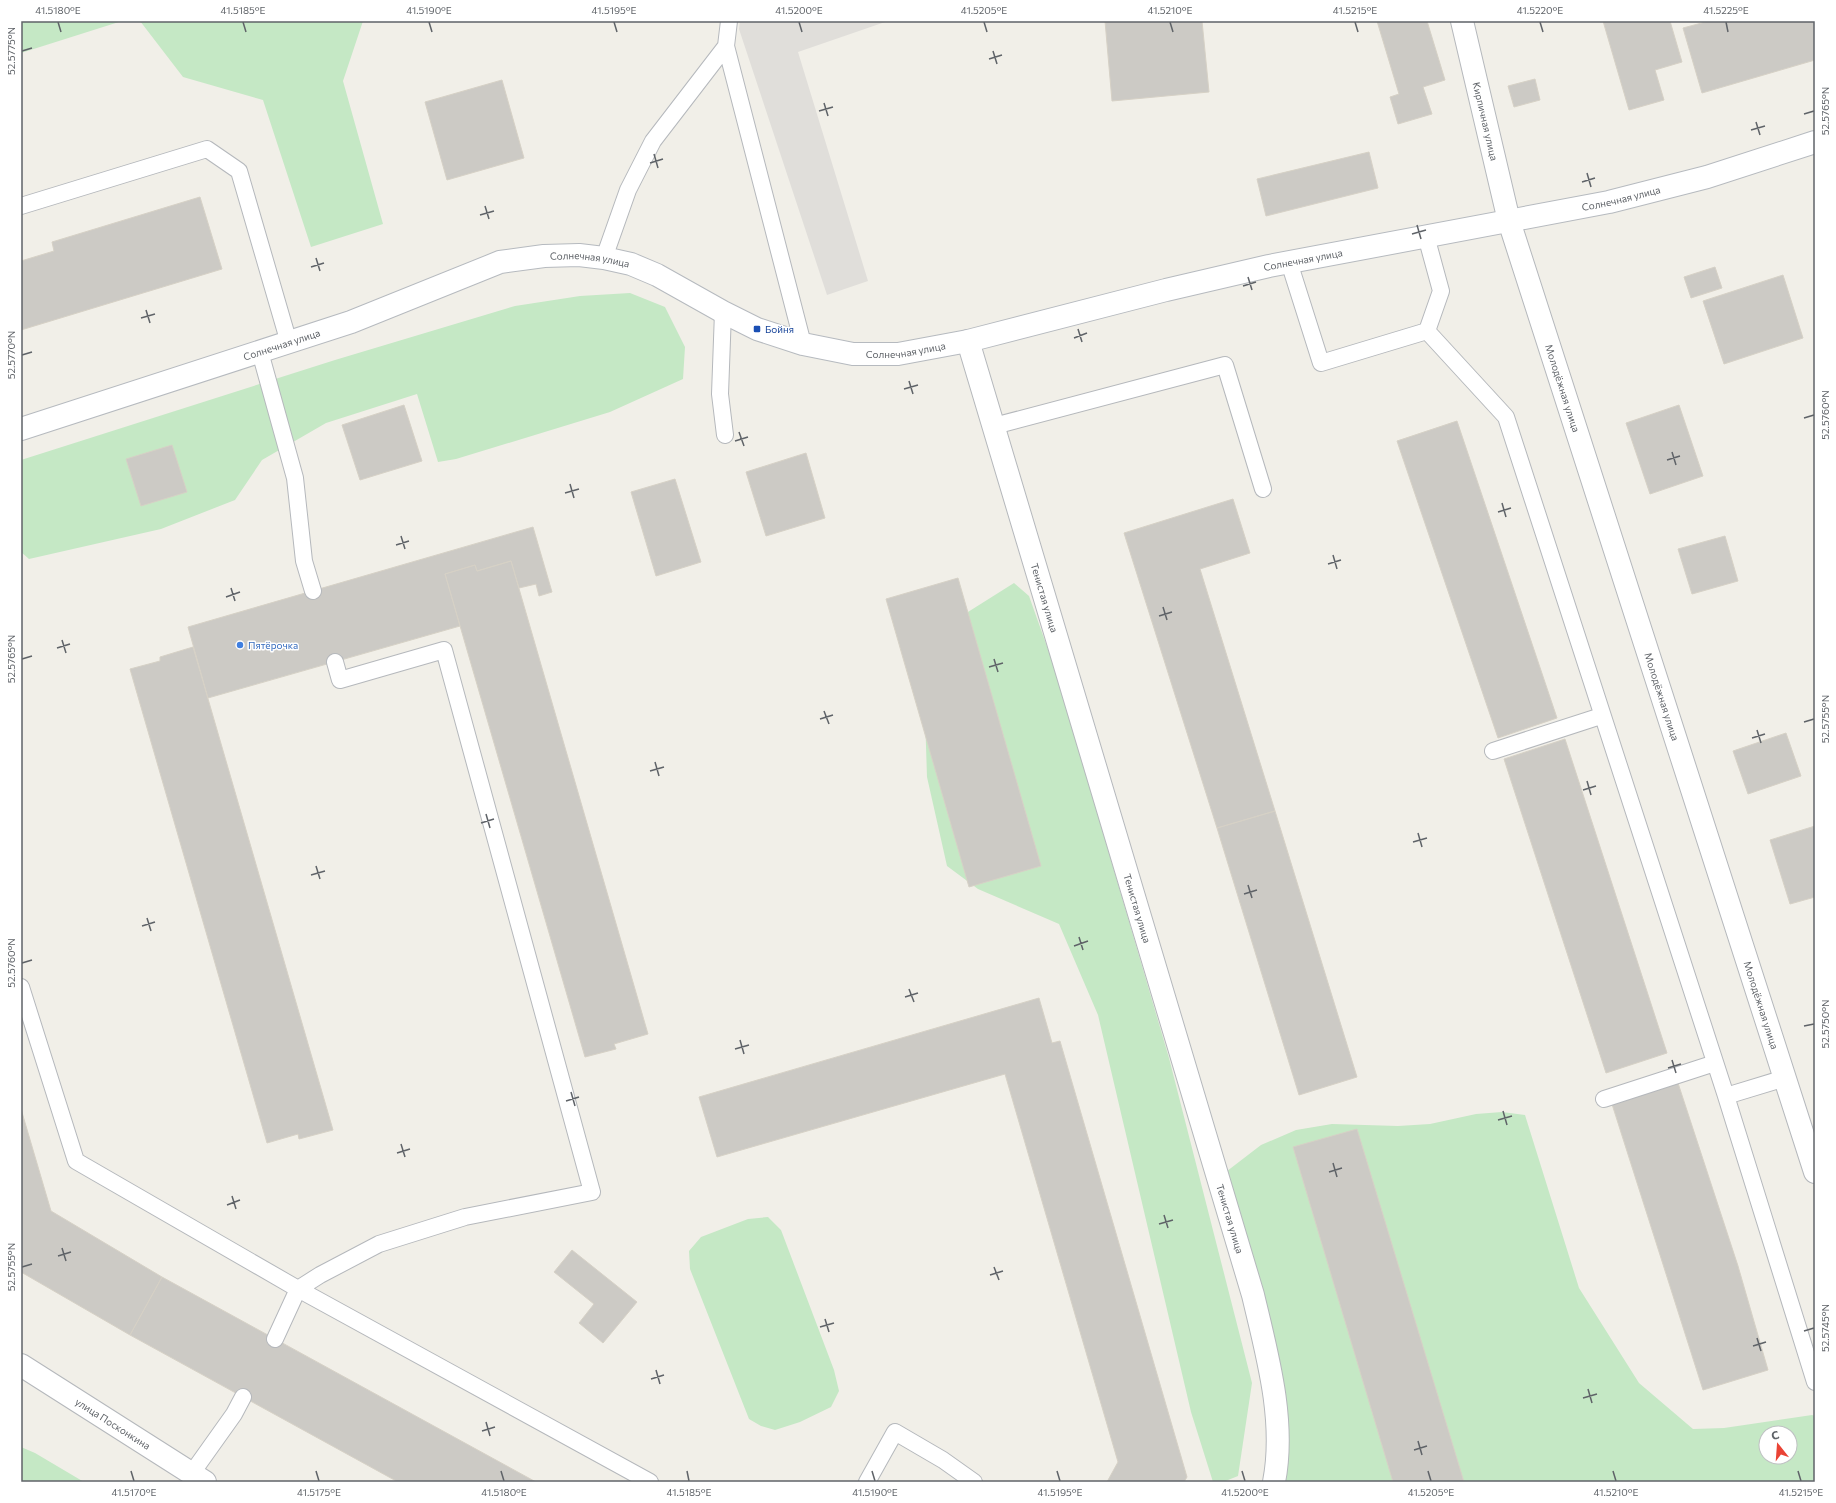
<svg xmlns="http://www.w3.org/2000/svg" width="1836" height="1503" font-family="Commissioner,sans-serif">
<rect width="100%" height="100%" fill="#f1efe8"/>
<path fill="#e0deda" d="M740 21H888L798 52 868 281 827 295 739 29Z"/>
<path fill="#c5e8c5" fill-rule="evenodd" d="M21 21H122L21 53Z
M140 21H363L343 81 383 224 311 247 263 100 183 77Z
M630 293 665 307 685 347 683 379 610 412 456 459 438 462 417 394 326 423 262 460 235 500 161 529 29 559 21 552V460L335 360 515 306 580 296Z
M1014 583 1029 596 1055 669 1169 1058 1252 1383 1238 1476 1223 1482H1213L1191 1412 1098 1015 1059 924 978 889 947 866 927 777 924 683 960 617Z
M1502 1112 1525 1115 1579 1288 1639 1383 1693 1429 1724 1428 1812 1415 1815 1416V1482H1274L1277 1440 1218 1178 1261 1145 1296 1130 1332 1124 1398 1126 1430 1124 1476 1114ZM1766 1433H1790V1457H1766Z
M768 1217 781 1230 834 1370 839 1391 831 1407 800 1422 775 1430 761 1426 749 1419 690 1269 689 1251 701 1237 748 1219Z
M21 1447 35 1453 84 1482H21Z"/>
<path fill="#cccac5" stroke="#d6d1c6" d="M1105 21H1202L1209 92 1112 101Z
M1377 21H1427L1445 80 1423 87 1432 114 1398 124 1390 97 1399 94Z
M1603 21H1670L1682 62 1655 70 1664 100 1629 110Z
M1709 21H1815V60L1702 93 1683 28Z
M1535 79 1540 100 1514 107 1508 86Z
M502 80 524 158 447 180 425 102Z
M1369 152 1378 188 1266 216 1257 179Z
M200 197 222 269 21 330V261L54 251 52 242Z
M1715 267 1722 288 1691 298 1684 277Z
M1783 275 1803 338 1724 364 1703 301Z
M404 405 422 461 360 480 342 425Z
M1679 405 1703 476 1650 494 1626 423Z
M1457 421 1557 718 1498 738 1397 441Z
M172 445 187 492 141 506 126 459Z
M806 453 825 518 766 536 746 472Z
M675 479 701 562 656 576 631 492Z
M1233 499 1250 553 1200 569 1275 811 1217 828 1124 533Z
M533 527 552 592 539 596 536 584 519 588 511 561 477 571 475 565 445 574 460 626 208 698 188 627Z
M1725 536 1738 581 1692 594 1678 549Z
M511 561 648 1034 614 1044 616 1049 585 1057 445 574 475 565 477 571Z
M958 578 1041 866 969 887 886 599Z
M193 647 333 1130 299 1139 298 1134 267 1143 130 669 160 661V657Z
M1786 733 1801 776 1748 794 1733 751Z
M1565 739 1667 1053 1606 1073 1504 759Z
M1275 811 1357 1077 1299 1095 1217 828Z
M1815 826V897L1790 904 1770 840Z
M1039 998 1052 1043 1060 1041 1187 1477 1184 1482H1107L1118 1462 1005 1074 717 1157 699 1097Z
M1677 1080 1738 1266 1768 1370 1703 1390 1611 1101Z
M21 1109 51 1211 162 1277 130 1335 21 1272Z
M1357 1129 1464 1482H1393L1293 1147Z
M572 1250 637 1302 603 1343 579 1323 594 1304 554 1272Z
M162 1277 536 1482H398L130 1335Z"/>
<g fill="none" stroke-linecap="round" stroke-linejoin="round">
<g stroke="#b5b8bc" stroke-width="18">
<path id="lane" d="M729 21 726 46 803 344
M21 206 207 149 239 171 289 343
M1426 236 1441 291 1427 331
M604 258 628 190 653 141 726 46
M1289 262 1321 363 1427 331 1506 417 1726 1096 1785 1078
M723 312 720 394 725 435
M260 352 295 478 304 561 313 591
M994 426 1225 365 1263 489
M1493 751 1601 716
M21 987 76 1161 298 1289 650 1482
M1726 1096 1815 1382
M1604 1099 1715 1063
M275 1339 298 1289 320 1275 379 1244 465 1217 592 1192 444 650 340 680 335 662
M192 1473 234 1414 243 1397
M867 1482 895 1432 943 1460 974 1482"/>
</g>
<g stroke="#b5b8bc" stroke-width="24">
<g id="street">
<path id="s1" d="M1462 21 1509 221 1815 1172"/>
<path id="s2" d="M968 341 1253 1295C1267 1354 1286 1421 1274 1482"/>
<path id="s3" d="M21 1365 205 1482"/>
</g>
</g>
<g stroke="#b6babf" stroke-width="24">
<g id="secondary">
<path id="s4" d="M21 429 351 322 500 262 544 256 579 255 604 258 631 264 657 275 723 312 757 329 803 344 853 354H898L968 341 1166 290 1269 266 1609 202 1707 177 1815 142"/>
</g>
</g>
<use href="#lane" stroke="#fff" stroke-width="16"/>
<use href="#street" stroke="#fff" stroke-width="22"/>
<use href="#secondary" stroke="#fff" stroke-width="22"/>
</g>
<path fill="none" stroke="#5f6368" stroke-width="1.5" d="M58 22 61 32M243 22 246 32M429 22 432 32M614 22 617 32M799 22 802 32M984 22 987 32M1170 22 1173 32M1355 22 1358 32M1540 22 1543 32M1726 22 1728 32M22 51 32 48M993 51 997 64M989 59 1002 55M824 103 828 116M819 111 833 107M1804 114 1814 111M1756 122 1760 135M1751 130 1765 126M654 154 658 168M650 163 663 159M1587 173 1591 187M1582 182 1595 178M485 206 489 219M480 215 494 211M1417 225 1421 239M1412 234 1426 230M316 258 320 271M311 267 324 263M1248 277 1252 290M1243 286 1256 282M146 310 150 323M141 318 155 314M1078 329 1082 342M1074 338 1087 333M22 355 32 352M909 381 913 394M904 389 918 385M1804 418 1814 415M739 432 744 446M735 441 748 437M1672 452 1676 465M1667 460 1680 456M570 484 574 498M565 493 579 489M1502 503 1506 517M1498 512 1511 508M401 536 405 549M396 545 409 541M1333 555 1337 569M1328 564 1341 560M231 588 235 601M226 597 240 592M1163 607 1167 620M1159 616 1172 612M62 640 66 653M57 648 70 644M22 659 32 656M994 659 998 672M989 667 1003 663M824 711 829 724M820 719 833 715M1804 722 1814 719M1757 730 1761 743M1752 738 1765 734M655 762 659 776M650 771 664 767M1587 781 1591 795M1583 790 1596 786M486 814 490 828M481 823 494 819M1418 833 1422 847M1413 842 1427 838M316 866 320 879M311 875 325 871M1248 885 1252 898M1244 894 1257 890M147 918 151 931M142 926 155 922M1079 937 1083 950M1074 946 1088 941M22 963 32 960M909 989 914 1002M905 997 918 993M1804 1026 1814 1024M740 1040 744 1054M735 1049 749 1045M1672 1060 1676 1073M1668 1068 1681 1064M571 1092 575 1106M566 1101 579 1097M1503 1111 1507 1125M1498 1120 1512 1116M401 1144 405 1157M397 1153 410 1149M1333 1163 1337 1177M1329 1172 1342 1168M232 1196 236 1209M227 1205 240 1200M1164 1215 1168 1228M1159 1224 1173 1220M62 1248 66 1261M58 1256 71 1252M22 1267 32 1264M994 1267 999 1280M990 1275 1003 1271M825 1319 829 1332M820 1327 834 1323M1804 1331 1814 1328M1757 1338 1761 1351M1753 1346 1766 1342M656 1370 660 1384M651 1379 664 1375M1588 1389 1592 1403M1583 1398 1597 1394M486 1422 490 1436M482 1431 495 1427M1418 1441 1422 1455M1414 1450 1427 1446M131 1471 134 1481M316 1471 319 1481M501 1471 504 1481M687 1471 689 1481M872 1471 875 1481M1057 1471 1060 1481M1242 1471 1245 1481M1428 1471 1431 1481M1613 1471 1616 1481M1798 1471 1801 1481"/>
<rect fill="#1a4fb4" stroke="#fff" stroke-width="1.5" x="753" y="325" width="8" height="8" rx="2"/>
<circle fill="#3f7fe0" stroke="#fff" stroke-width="1.5" cx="240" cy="645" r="4"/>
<g text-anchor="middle" stroke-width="3" stroke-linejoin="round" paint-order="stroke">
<g font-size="10" fill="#5f6368" stroke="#fff">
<text dy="4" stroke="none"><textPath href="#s1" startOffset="103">Кирпичная улица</textPath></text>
<text dy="4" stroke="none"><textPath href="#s4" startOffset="1666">Солнечная улица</textPath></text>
<text dy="4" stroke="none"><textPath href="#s4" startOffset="1342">Солнечная улица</textPath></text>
<text dy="4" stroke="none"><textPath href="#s4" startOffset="598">Солнечная улица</textPath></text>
<text dy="4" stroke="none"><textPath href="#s4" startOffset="274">Солнечная улица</textPath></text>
<text dy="4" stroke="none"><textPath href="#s4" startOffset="934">Солнечная улица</textPath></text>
<text dy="4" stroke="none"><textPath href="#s1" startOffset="381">Молодёжная улица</textPath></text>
<text dy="4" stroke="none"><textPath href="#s2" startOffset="268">Тенистая улица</textPath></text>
<text dy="4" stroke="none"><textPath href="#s1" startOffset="705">Молодёжная улица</textPath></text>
<text dy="4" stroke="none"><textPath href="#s2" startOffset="592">Тенистая улица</textPath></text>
<text dy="4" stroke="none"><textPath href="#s1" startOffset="1029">Молодёжная улица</textPath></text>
<text dy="4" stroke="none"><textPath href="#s2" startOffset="916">Тенистая улица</textPath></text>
<text dy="4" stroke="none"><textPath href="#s3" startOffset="109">улица Посконкина</textPath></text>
</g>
<g font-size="10" fill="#164399" stroke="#fff" text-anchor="start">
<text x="765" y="333">Бойня</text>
</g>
<g font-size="10" fill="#366cbe" stroke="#fff" text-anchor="start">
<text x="248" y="649">Пятёрочка</text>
</g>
</g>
<rect width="1836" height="1503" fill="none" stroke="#ffffff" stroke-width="44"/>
<g transform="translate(1778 1445) rotate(343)"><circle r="19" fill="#ffffff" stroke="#bfc1c3"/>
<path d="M0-3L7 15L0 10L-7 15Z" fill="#ea4335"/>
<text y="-6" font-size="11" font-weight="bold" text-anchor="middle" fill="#5f6368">С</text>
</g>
<rect x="22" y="22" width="1792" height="1459" fill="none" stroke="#5f6368" stroke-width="1.5"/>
<g font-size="10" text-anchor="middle" fill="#5f6368">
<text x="58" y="14">41.5180°E</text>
<text x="243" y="14">41.5185°E</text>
<text x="429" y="14">41.5190°E</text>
<text x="614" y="14">41.5195°E</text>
<text x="799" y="14">41.5200°E</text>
<text x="984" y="14">41.5205°E</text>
<text x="1170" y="14">41.5210°E</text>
<text x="1355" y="14">41.5215°E</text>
<text x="1540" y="14">41.5220°E</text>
<text x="1726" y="14">41.5225°E</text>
<text transform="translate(11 51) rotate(-90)" y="4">52.5775°N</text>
<text transform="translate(1825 111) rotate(-90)" y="4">52.5765°N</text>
<text transform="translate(11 355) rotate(-90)" y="4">52.5770°N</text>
<text transform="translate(1825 415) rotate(-90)" y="4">52.5760°N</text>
<text transform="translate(11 659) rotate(-90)" y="4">52.5765°N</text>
<text transform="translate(1825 719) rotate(-90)" y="4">52.5755°N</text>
<text transform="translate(11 963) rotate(-90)" y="4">52.5760°N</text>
<text transform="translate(1825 1024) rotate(-90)" y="4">52.5750°N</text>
<text transform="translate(11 1267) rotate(-90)" y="4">52.5755°N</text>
<text transform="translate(1825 1328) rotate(-90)" y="4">52.5745°N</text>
<text x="134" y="1496">41.5170°E</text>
<text x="319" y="1496">41.5175°E</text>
<text x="504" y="1496">41.5180°E</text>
<text x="689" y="1496">41.5185°E</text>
<text x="875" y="1496">41.5190°E</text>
<text x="1060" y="1496">41.5195°E</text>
<text x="1245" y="1496">41.5200°E</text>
<text x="1431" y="1496">41.5205°E</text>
<text x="1616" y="1496">41.5210°E</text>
<text x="1801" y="1496">41.5215°E</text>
</g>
</svg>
